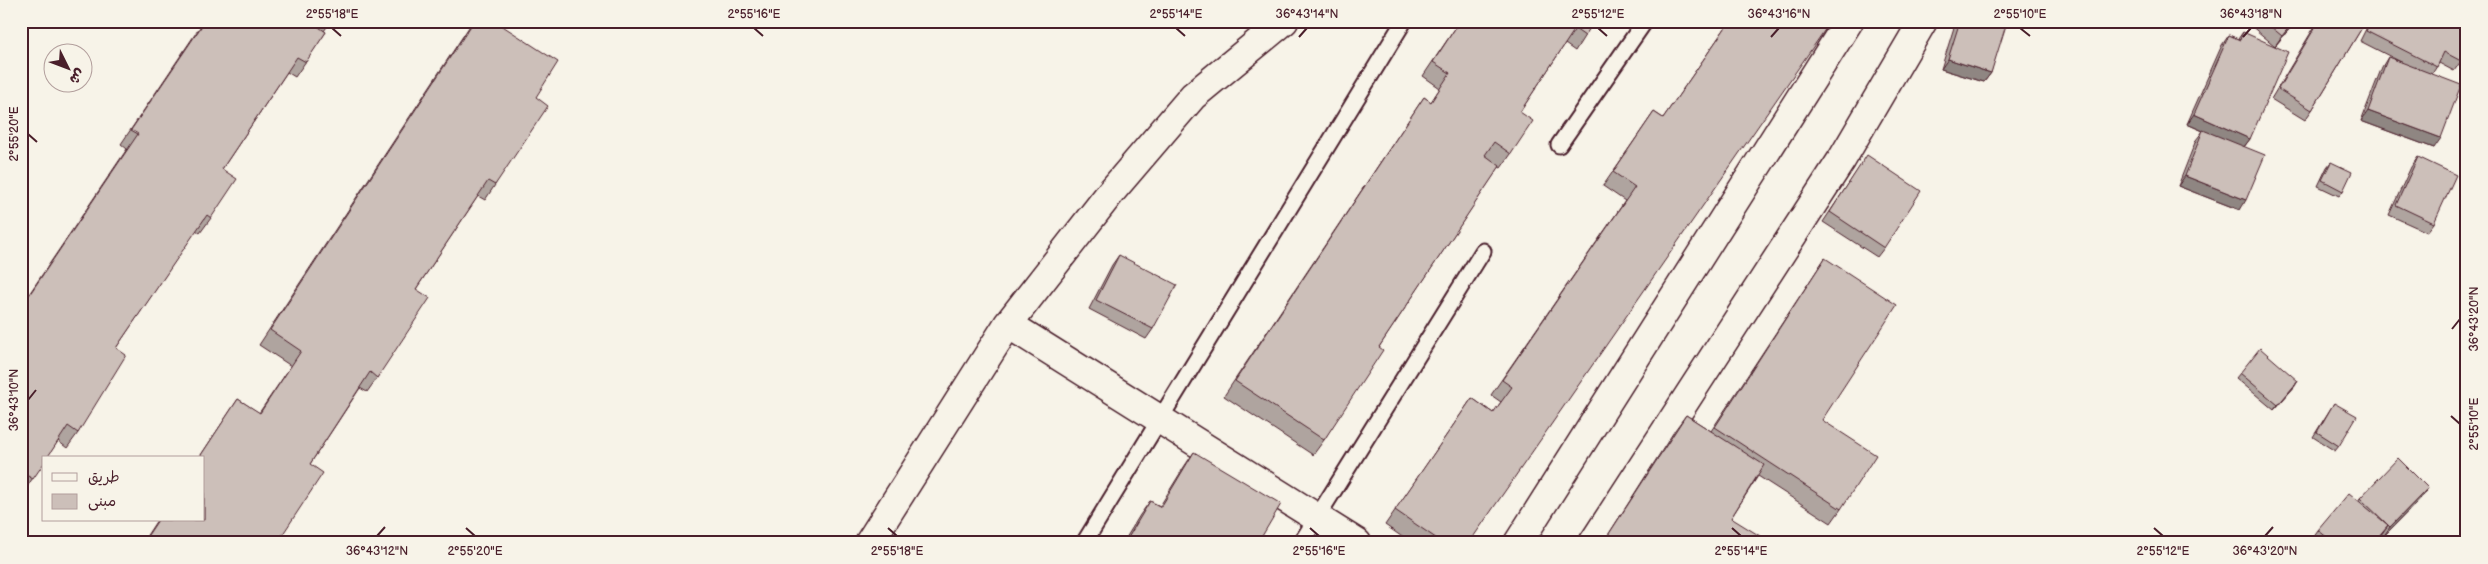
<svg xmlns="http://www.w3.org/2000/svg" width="2488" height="564" font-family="'Balsamiq Sans','Playpen Sans Arabic',sans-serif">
<rect width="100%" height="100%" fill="#f7f3e8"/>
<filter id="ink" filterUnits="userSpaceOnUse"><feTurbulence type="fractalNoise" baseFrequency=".02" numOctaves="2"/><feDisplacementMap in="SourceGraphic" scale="10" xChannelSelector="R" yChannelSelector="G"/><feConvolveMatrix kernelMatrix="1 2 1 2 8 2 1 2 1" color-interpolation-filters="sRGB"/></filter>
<g filter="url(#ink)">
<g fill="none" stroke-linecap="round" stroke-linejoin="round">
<g stroke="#4a1f2b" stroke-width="19">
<path id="service" d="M1559 145 1645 21
M1084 543 1404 21
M1301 543 1483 251"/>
</g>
<g stroke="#4a1f2b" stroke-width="31">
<path id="minor" d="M1008 324 1357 543
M869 543 1008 324 1111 192 1193 96 1284 21
M1518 543 1849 21
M1593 543 1842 159 1923 21"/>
</g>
<use href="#service" stroke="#f7f3e8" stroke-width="15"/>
<use href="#minor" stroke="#f7f3e8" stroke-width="28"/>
</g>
<path fill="#afa49f" stroke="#4a1f2b" d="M204 21H331L324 31 326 32 295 77 287 72 222 169 211 218 200 233 196 230 116 348 78 433 67 448 58 441 22 494 21 493V306L127 149 121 144Z
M473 21 536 97 495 185 485 200 478 196 416 289 377 378 367 392 360 388 310 464 277 543H142L157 520H204V458H199L238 399 259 413 291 366 259 345Z
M1460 21H1594L1575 51 1565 44 1520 112 1511 154 1501 168 1499 167 1379 347 1324 440 1313 455 1224 396 1414 112 1424 97 1431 102 1440 88 1423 76Z
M1730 21 1469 543H1411L1385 525 1472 398 1493 413 1501 402 1491 395 1625 201 1603 186 1654 112 1663 118Z
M1956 21H2003L1991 73 1984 82 1941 69Z
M2252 21H2296L2275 46 2250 25Z
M2318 21H2366L2312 110 2305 120 2271 99Z
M2370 21H2464L2461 61 2454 71 2439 63 2432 74 2434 148 2361 121 2382 67 2388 57 2403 63 2360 41Z
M2243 32 2250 139 2244 147 2240 210 2178 186 2196 140 2203 131 2187 124 2222 45 2229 35 2238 39Z
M2418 157 2434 223 2427 232 2389 215 2411 167Z
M2331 162 2343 191 2339 196 2318 186 2327 167Z
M1861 165 1884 248 1877 257 1823 222Z
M1119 255 1153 329 1146 339 1089 309 1112 265Z
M1825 258 1822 420 1841 509 1831 523 1758 476 1731 518 1756 543H1603L1675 430 1686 415 1711 431Z
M2240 373 2295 386 2274 410 2236 378Z
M2334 403 2339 446 2335 451 2313 437Z
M1194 452 1258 543H1123L1140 515 1150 501 1160 506 1184 467Z
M2428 488 2421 498 2383 537 2381 535 2374 543H2315L2311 540 2318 530 2358 501 2360 498Z"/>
<path fill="#8f8682" stroke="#4a1f2b" d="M2294 21H2296L2275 46 2282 36Z
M1948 59 1991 73 1984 82 1941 69Z
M2368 111 2441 138 2434 148 2361 121Z
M2194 114 2250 139 2243 148 2187 124Z
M2185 176 2246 200 2240 210 2178 186Z
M2298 381 2295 386 2274 410 2278 405Z
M2428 488 2421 498 2383 537 2390 527Z
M2388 525 2381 535 2374 543H2373Z"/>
<path fill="#ccbfb9" stroke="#4a1f2b" d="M205 21H310L326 32 306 62 297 57 222 169 237 179 211 218 207 215 116 348 126 355 78 433 68 426 47 458H44V463L33 479 21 472V307L138 134 131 130Z
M474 21H495L558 62 536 97 548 106 495 185 488 181 416 289 430 298 377 378 370 372 310 464 323 473 277 543H154L146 538 158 520H204V458H199L238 399 260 413 301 351 270 330Z
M1460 21H1594L1585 36 1575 29 1520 112 1533 121 1511 154 1494 142 1485 155 1500 166 1379 347 1383 350 1324 440 1235 381 1424 97 1431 102 1450 73 1433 62Z
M1730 21H1831L1469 543H1443L1395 510 1472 398 1493 413 1512 387 1502 380 1635 187 1613 172 1654 112 1663 118Z
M1960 21H2003L2007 22 1991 73 1948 59Z
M2264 21H2294L2282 36Z
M2319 21H2366L2312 110 2278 89Z
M2371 21H2464L2467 23V51L2461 61 2444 52 2437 67 2366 31Z
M2243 32 2288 52 2250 139 2194 114 2229 35 2240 40Z
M2388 57 2461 85 2441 138 2368 111Z
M2203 130 2265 155 2246 200 2185 176Z
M1867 155 1921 191 1884 248 1830 212Z
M2418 157 2456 175 2434 223 2396 205Z
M2331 162 2352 172 2343 191 2322 180Z
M1119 255 1177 285 1153 329 1096 300Z
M1825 258 1897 305 1822 420 1876 455 1841 509 1715 427Z
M2260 348 2298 381 2278 405 2240 373Z
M2334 403 2357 416 2339 446 2317 432Z
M1686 415 1764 465 1731 518 1760 536 1756 543H1603Z
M1194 452 1281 504 1258 543H1125L1150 501 1161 507Z
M2398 458 2428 488 2390 527 2360 498Z
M2349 493 2388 525 2373 543H2334L2318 530Z"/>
</g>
<path fill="none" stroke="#4a1f2b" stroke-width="2" d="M332 28 341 36M754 28 763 36M1176 28 1185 36M1598 28 1607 36M2020 28 2030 36M1299 37 1307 28M1771 37 1779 28M2243 37 2251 28M28 134 37 142M2452 329 2460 319M28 400 36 390M2451 416 2460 424M466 528 475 536M888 528 897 536M1310 528 1319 536M1732 528 1741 536M2154 528 2163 536M377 536 385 527M2265 536 2273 527"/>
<rect width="2488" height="564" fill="none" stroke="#f7f3e8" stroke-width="55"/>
<rect x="42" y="456" width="162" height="65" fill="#f7f3e8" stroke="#b29e9c"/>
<rect x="52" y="473" width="25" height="8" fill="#f7f3e8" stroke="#b29e9c"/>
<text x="88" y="482" font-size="15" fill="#4a1f2b">طريق</text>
<rect x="52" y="494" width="25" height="15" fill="#ccbfb9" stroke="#b29e9c"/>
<text x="88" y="506" font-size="15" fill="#4a1f2b">مبنى</text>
<g transform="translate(68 68) rotate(132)"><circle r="24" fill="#f7f3e8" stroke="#b29e9c"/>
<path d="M0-4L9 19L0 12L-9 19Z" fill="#4a1f2b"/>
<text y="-8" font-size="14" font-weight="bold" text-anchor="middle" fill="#4a1f2b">ش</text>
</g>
<rect x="28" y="28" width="2432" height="508" fill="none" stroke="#4a1f2b" stroke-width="2"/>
<g font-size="12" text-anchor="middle" fill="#4a1f2b">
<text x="332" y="18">2°55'18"E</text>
<text x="754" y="18">2°55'16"E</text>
<text x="1176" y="18">2°55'14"E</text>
<text x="1307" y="18">36°43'14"N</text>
<text x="1598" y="18">2°55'12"E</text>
<text x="1779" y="18">36°43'16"N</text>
<text x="2020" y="18">2°55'10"E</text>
<text x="2251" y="18">36°43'18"N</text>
<text transform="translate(14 134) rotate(-90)" y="4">2°55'20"E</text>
<text transform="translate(2474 319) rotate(-90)" y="4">36°43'20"N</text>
<text transform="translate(14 400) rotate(-90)" y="4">36°43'10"N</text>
<text transform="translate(2474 424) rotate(-90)" y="4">2°55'10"E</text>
<text x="377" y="555">36°43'12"N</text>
<text x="475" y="555">2°55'20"E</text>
<text x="897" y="555">2°55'18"E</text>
<text x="1319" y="555">2°55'16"E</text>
<text x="1741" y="555">2°55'14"E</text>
<text x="2163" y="555">2°55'12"E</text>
<text x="2265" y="555">36°43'20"N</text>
</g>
</svg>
